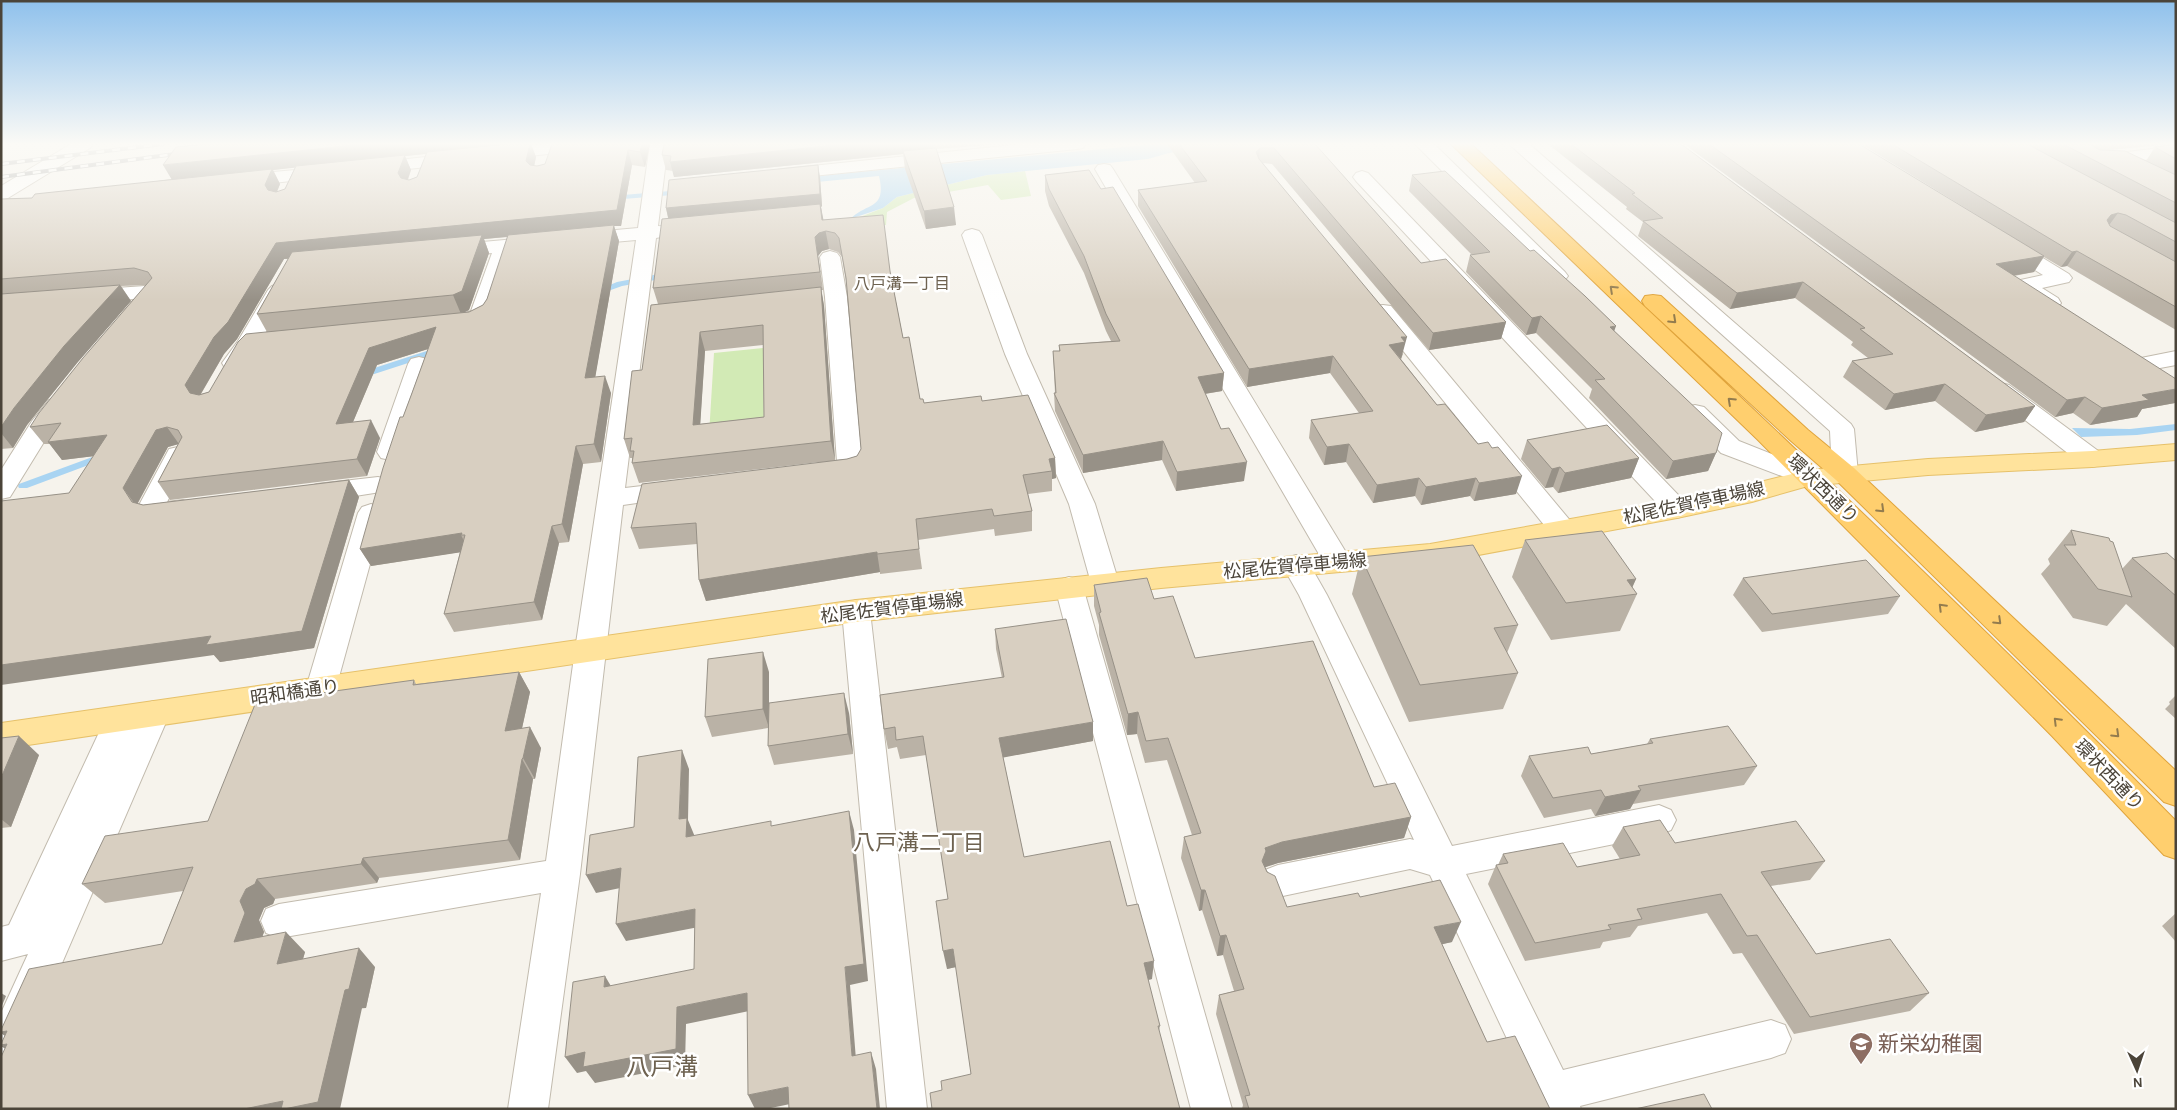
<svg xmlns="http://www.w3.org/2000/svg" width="2177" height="1110" font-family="Karla,'Noto Sans JP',sans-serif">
<rect width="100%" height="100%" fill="#f6f3ec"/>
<path fill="#d2eab5" d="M1025 171 1031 196 1001 200 988 185 914 198 887 212 886 225 840 228 843 225 860 217 883 208 897 197 987 175Z
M763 348 764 428 709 435 714 353Z"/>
<path fill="#a9d4f2" d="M1155 144H1220L1169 153 1148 159 987 175 897 197 883 208 850 219C867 202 887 210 879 176L671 196 681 189Z
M2176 424V430L2137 435 2081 437 2072 428 2130 429Z"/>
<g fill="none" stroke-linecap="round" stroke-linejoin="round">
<path fill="#a9d4f2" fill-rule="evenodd" d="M682 190H685V194L611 200 607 198 611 196Z
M669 272 673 275 672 277 622 286 597 295 593 292 617 282Z
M439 347 442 348V352L365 377H359L357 375 359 373Z
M106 452 110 453 111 455 110 457 27 488H19L18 486 19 484Z"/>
<g stroke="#c2bbae" stroke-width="2">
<path id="minor" d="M71 144H93L90 148 8 198 1 200V186Z
M543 144H604L601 148 595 149 371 173 365 172 362 168 365 164 371 163Z
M650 144H668L658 226 672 227 675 231 672 235 656 238 625 488 676 482 685 484 689 490 685 496 623 505 580 874 548 1109H508L541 893 279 938 266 933 261 921 266 909 279 904 546 861 575 650 636 240 512 251 492 315C484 326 466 331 453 328L450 323 453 318 471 311 492 253 449 257 442 255 439 251 442 247 449 245 638 228Z
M1022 144H1086L1083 148 1077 149 783 179 777 178 774 174 777 170 783 169Z
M1415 144H1434L1565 272 1568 276 1565 280 1558 282 1551 280Z
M1509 144H1529L1851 424 1854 429 1858 474 1854 480 1845 482 1836 480 1832 474 1830 431Z
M2176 146V156L2119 163 2113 162 2110 158 2113 154 2119 153Z
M1104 164 1110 165 1113 169 1347 554 1351 561 1347 568 1337 571 1327 568 1095 169 1098 165Z
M328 167 334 168 337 172 334 176 239 187 232 185 230 181 232 177 239 175Z
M1362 171 1368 173 1686 503 1690 509 1686 515 1677 518 1668 515 1356 181 1353 177 1356 173Z
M972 229 979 231 982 235 1027 354 1095 504 1119 583 1115 590 1105 593 1095 590 1091 583 1069 504 1005 354 962 235 965 231Z
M2008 239 2015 241 2069 274 2072 278 2069 282 2042 288 2058 298 2061 303 2058 308C2043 311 2021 297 2013 285L2016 281 2043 275 2001 249 1998 245 2001 241Z
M830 251 837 253 840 257 847 297 863 469 859 475 823 480 814 478 810 472 814 466 837 462 825 297 820 257 823 253Z
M279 284 286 286 290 290C281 304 252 361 241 368 236 371 230 369 225 368L222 363 238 341 268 290 272 286Z
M145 286 158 290 161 295C152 308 142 323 125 319L122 314 135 299 87 302 79 301 76 296 79 291 87 290Z
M1383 305 1391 306 1573 524 1576 530 1573 536 1563 539 1553 536 1375 316 1372 311 1375 306Z
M2176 351V365L2144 371 2136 369 2133 364 2136 359Z
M419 357 427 359 430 364 403 452 399 458 390 460 381 458 377 452 408 364 411 359Z
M2001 383 2009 385 2101 453 2105 459 2101 465 2092 467 2083 465 1993 395 1989 390 1993 385Z
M57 398 65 400 69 405 52 429 10 497 1 499V470L32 421 49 400Z
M1695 405 1704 407 1739 441 1817 472 1821 478 1817 484 1808 486 1721 453 1683 412 1686 407Z
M178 447 187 449 191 455 167 502 183 500 192 503 196 509 192 515C172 521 150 527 138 507L169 449Z
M378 477 387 479 391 485 387 491 317 502 308 499 304 493 308 487 317 484Z
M371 504 380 507 384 513 336 688 332 696 321 700 310 696 306 688 358 513 362 507Z
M1296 555 1306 558 1327 595 1452 846 1659 805 1671 810 1676 820 1671 830 1659 835 1466 874 1563 1070 1771 1020 1785 1025 1791 1039 1785 1053 1771 1058 1580 1106 1581 1109H1540L1430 875 1410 869 1278 897 1265 892 1260 881 1265 870 1278 865 1410 839 1414 840 1299 595 1282 565 1286 558Z
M1069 577 1079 580 1083 587 1232 1109H1191L1055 587 1059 580Z
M856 600 866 604 870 611 927 1109H887L842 611 846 604Z
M154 701 165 704 170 713 15 1072 1 1078V1013L28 954 1 961V927L9 925 110 709 121 706 132 709 136 717 143 704Z"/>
</g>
<g stroke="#e6c16a" stroke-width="2">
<path id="major" d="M2176 444V460L2092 467 1928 475 1808 486 1752 502 1677 518 1430 564 1161 588 856 622 1 749V723L856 600 1161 568 1430 544 1677 500 1752 484 1808 470 1928 459 2092 451Z"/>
</g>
<g stroke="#e0a43c" stroke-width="2">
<path id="highway" d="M1451 144H1471C1709 367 1947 589 2176 821V859L2164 855 2052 736 1757 439Z
M1653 295 1661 296 1808 430 1854 468 2176 771V806L2164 802 1836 480 1790 440 1645 306 1642 301 1645 296Z"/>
</g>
<use href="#minor" fill="#fff" fill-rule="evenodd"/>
<use href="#major" fill="#ffe39c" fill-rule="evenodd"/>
<use href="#highway" fill="#ffcf6e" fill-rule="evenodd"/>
<g stroke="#9a9a9a" stroke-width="4">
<path id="rail" d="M1 164 163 144
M1 177 183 153"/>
</g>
<use href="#rail" stroke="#fff" stroke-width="2.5" stroke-dasharray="8" stroke-linecap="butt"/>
</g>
<path fill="#bab2a6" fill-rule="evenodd" d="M207 144H531L536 157 534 166H537L650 144 645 167 632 165 621 226H614L619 241 595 377 611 393 601 462 583 464 569 542 559 543 542 620 454 632 444 614 460 552 371 566 360 549 403 417 428 349 377 365 353 422 380 438 367 476 170 500 158 482 178 444 168 447 138 503 143 505 349 480 359 497 314 648 220 662 69 493 94 456 62 460 50 444H44L30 427 146 285 121 286 131 301 77 363 27 425 13 448 1 449V199L32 198 172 179ZM426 154 417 177 409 180H408L411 170 405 156ZM295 167 285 189 277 192 280 184 273 170ZM508 237 487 299 483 305 469 312H465L469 310 489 253 484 239ZM284 259H288L257 314 267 332 209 392 201 394 224 354 237 339Z
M664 144H1005L936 149 956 225 926 229 905 169 903 154 674 177 673 171 666 170 662 155Z
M1167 144H1315L1421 263 1506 322 1501 339 1429 350 1272 164 1263 163 1403 354 1401 359 1437 405 1516 494 1474 501 1470 496 1421 505 1415 496 1373 503 1346 462 1324 465 1309 438 1311 420 1359 413 1330 373 1247 387 1138 206V190L1195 183Z
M1548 144H1681L2035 406 2024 422 1975 432 1935 401 1885 410 1843 377 1852 361 1868 358 1851 345 1853 342 1795 298 1730 309 1638 236 1643 222 1626 209 1627 207Z
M1684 144H1859L1998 228 1861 144H2174L2109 150 2146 161 2155 147 2176 144V330L2067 266 2061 267 2044 257 2034 272 2014 276 2175 403 2142 409 2137 417 2090 425 2073 413 2055 417Z
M1045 175 1101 189 1224 373 1222 391 1205 394 1221 429 1244 481 1176 491 1162 460 1083 473 1055 411 1054 393H1055L1053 351H1059V345L1111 341 1106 331 1084 273 1049 206 1045 191Z
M1412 175 1614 332 1716 453 1708 471 1666 479 1589 398 1592 389 1536 333 1526 335 1466 272 1470 255H1472L1409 191Z
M820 177 822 206 821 207 823 220 890 271 903 338 920 399 924 403 982 401 1055 458 1056 478 1052 479V491L1028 494 1032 511V531L995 536 994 529 918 540 922 569 880 574V572L706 601 699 580 697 544 639 549 631 528 819 462 639 483 632 463V458H630L624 439 642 370 658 304 653 288 668 218 666 208ZM829 249 838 252 842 257 846 281 861 449 857 456 847 459 835 460 824 306 821 290H823L818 256 822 251ZM763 345 764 417 700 424 705 351Z
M1527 440 1639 458 1631 478 1558 493 1553 487 1545 488 1521 459Z
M2071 530 2122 569 2132 558 2176 561V649L2126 604 2107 626 2073 618 2041 574 2050 564 2048 559Z
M1525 540 1636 579 1632 587 1637 594 1620 631 1551 640 1512 577Z
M1361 557 1518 625 1507 653 1518 673 1503 709 1409 722 1352 594Z
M1743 578 1900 596 1888 614 1762 632 1733 595Z
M1094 585 1154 599 1195 658 1374 787 1411 817 1404 838 1278 863 1265 867 1287 907 1360 897 1452 942 1442 944 1487 1042 1550 1109H1242L1243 1105 1216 1014 1219 995 1234 991 1223 955 1217 956 1202 910 1199 911 1181 858 1184 837 1192 835 1167 760 1145 763 1137 734 1127 735 1099 635V625L1094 606Z
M995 629 1093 741 1003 757 1024 857 1127 906 1152 979 1148 980 1160 1026 1159 1031 942 1090 971 1074 956 967 947 969 948 899 926 755 900 759 897 747 888 749 884 729 1002 678 996 649Z
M519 672 530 692 522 728 541 748 535 779H533L520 860 379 878 377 883 275 899 273 904 264 908 259 920 264 932 262 937 305 952 303 959 375 967 366 1008 5 1048 1 1046 5 1036 1 1033V1030L162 944 183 891 105 903 82 884 208 821 414 680 416 684Z
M769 672V713H849L853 754 774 765 768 746V728L712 737 705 717Z
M2176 695V719L2165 709 2170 704 2169 702Z
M1 738 39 755 11 827 1 828Z
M1650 739 1757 766 1744 785 1633 804 1630 809 1595 816 1591 809 1544 818 1521 776 1529 756 1591 754 1647 744Z
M1623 827 1675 843 1825 861 1810 880 1771 886 1816 954 1929 993 1910 1011 1794 1034 1742 953 1733 954 1707 913 1638 926 1630 937 1603 942 1600 948 1525 961 1488 884 1496 865H1498L1503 854 1577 867 1620 859 1612 846Z
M2176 913V942L2162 926Z"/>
<path fill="#979187" d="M365 144H520L405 156 411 170 404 189 398 173 404 156 273 170 280 184 273 201 172 180 163 165Z
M530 144H531L536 157 532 176 526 161Z
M642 144H650L645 167 640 152Z
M846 144H932L933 151H903V154L674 177 670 162Z
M1260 148 1259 163 1256 152Z
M628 150 632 165 621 226H614L619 241 592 396 585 378 613 227 484 239 489 253 469 310 461 314 453 295 480 240 284 259 237 339 224 354 196 402 185 385 214 337 276 243Z
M818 165 820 177 822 206 821 207 829 249 822 251 818 256 823 290 820 272 815 237 669 221 666 208Z
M954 207 956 225 926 229 924 211Z
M2118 213 2107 228V220L2111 215Z
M2077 251 2067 266 2061 267 2072 252Z
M2044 256 2034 272 1987 280 1996 264Z
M1803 282 1795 298 1730 309 1737 293Z
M120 285 131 301 77 363 27 425 13 448 1 433V427L14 408 64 346Z
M821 287 824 306 835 460 831 441Z
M1541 316 1536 333 1526 335 1532 318Z
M1506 322 1501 339 1429 350 1433 333Z
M1616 326 1610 343V327Z
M436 327 444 344 377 365 345 441 336 424 369 348Z
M700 332 705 351 699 444 693 425Z
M1401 337H1407L1401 359 1389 345Z
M1333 356 1330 373 1247 387 1249 369Z
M1224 373 1222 391 1197 395 1198 377Z
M605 376 611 393 601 462 594 444Z
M1945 384 1935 401 1885 410 1894 394Z
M2176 389V402L2175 403 2142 409 2137 417 2090 425 2102 408 2142 395Z
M2085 397 2073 413 2055 417 2067 400Z
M2035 406 2024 422 1975 432 1986 415Z
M371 420 380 438 367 476 357 459Z
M167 427 179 444 168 447 136 506 146 519 123 488 156 430Z
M107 435 120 453 62 460 48 442Z
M1163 441 1162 460 1083 473V455Z
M1349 444 1346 462 1324 465 1327 447Z
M576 446 583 464 569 542 562 524Z
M1716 453 1708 471 1666 479 1673 461Z
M1055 458 1056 478 1052 479V471L1049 459Z
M1639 458 1631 478 1558 493 1565 473Z
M1247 462 1244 481 1176 491 1177 472Z
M1560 467 1553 487 1545 488 1552 469Z
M1522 476 1516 494 1474 501 1479 483Z
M1419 478 1415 496 1373 503 1377 485Z
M1476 478 1470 496 1421 505 1426 487Z
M349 480 359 497 314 648 220 662 214 655 1 685V665Z
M552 526 559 543 542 620 534 602Z
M462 533 461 535 469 551 371 566 360 549Z
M877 552 880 572 706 601 699 580Z
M1636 579 1629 595 1627 580Z
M763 652 769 672V728L763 709Z
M519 672 530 692 517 751 505 731Z
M844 693 849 713 853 754 848 734Z
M1138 712 1137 734 1127 735 1128 714Z
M1093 722V741L1001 758 999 738Z
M530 727 541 748 535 779 523 758Z
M19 736 39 755 11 827 1 819V778Z
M682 750 689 769 688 820 695 837 694 855 679 819Z
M522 759 533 779 520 860 508 840Z
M1641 790 1630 809 1595 816 1605 797Z
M849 811 854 830 868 981 850 985 857 1072 852 1056 845 967Z
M1411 817 1404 838 1278 863 1263 868 1258 882 1265 848 1282 842Z
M363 858 379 878 377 883 361 864Z
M621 868 630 886 596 893 586 875Z
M257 879 275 899 273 904 264 908 259 920 264 932 254 961 234 942 240 901 246 889Z
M1201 890H1205L1202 910 1199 911Z
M695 909 704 926 626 941 616 924Z
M1461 922 1452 942 1426 948 1434 927Z
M286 932 305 952 296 983 277 964Z
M1226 935 1223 955 1217 956 1220 936Z
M359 948 375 967 366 1008H362L340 1109H244L345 990Z
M953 949 956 967 947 969 943 951Z
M1154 961 1152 979 1143 981 1144 963Z
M605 976 615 993 604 987Z
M1 993 6 996 1 1008Z
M747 993 754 1010 686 1024 685 1065 595 1083 586 1071 577 1073 565 1057 677 1007Z
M7 1031 26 1050 1 1033V1032Z
M7 1044 27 1063 1 1046Z
M871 1052 876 1069 880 1109H877Z
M788 1087 795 1103 766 1109H755L748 1095Z"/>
<path fill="#d8cfc1" stroke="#979187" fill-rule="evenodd" d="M207 144H365L163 165 176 147Z
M507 144H530L526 161 530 165 537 166 545 164 552 144H642L640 152 628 150 617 210 276 243 228 322 214 337 185 385 190 393 199 395 209 392 238 342 246 334 469 312 483 305 487 299 508 235 614 225 585 378 605 376 594 444 576 446 562 524 552 526 534 602 444 614 465 535H461L462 533 360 549 383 468 400 417H403L412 393 436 327 369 348 336 424 371 420 357 459 158 482 182 437 178 430 167 427 156 430 123 488 132 502 143 505 349 480 302 631 206 645 211 636 1 665V501L69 493 107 435 48 442 61 423 30 427 39 413 83 358 152 278 148 272 134 268 1 279V199L32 198 35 194 272 169 265 185 268 190 276 192 285 189 296 166 405 155 398 173 401 178 409 180 417 177 427 152Z
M664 144H846L670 162 671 156 662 155Z
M1179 144H1315L1421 263 1446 259 1506 322 1433 333 1274 148H1260L1256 152 1259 159 1407 337H1401L1405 342 1389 345 1437 405 1445 404 1478 444 1488 442 1492 448 1498 447 1522 476 1479 483 1476 478 1426 487 1419 478 1377 485 1349 444 1327 447 1311 420 1373 411 1333 356 1249 369 1138 190 1207 181Z
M1571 144H1681L2035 406 1986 415 1945 384 1894 394 1852 361 1893 354 1860 329 1865 328 1803 282 1737 293 1643 221 1663 218 1632 194 1635 193Z
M1709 144H1859L2044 256 1996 264 2176 379V389L2142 395 2149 400 2102 408 2085 397 2067 400Z
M1892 144H2027L2176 223V242L2126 215 2118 213 2111 215 2107 220 2110 226 2176 262V307L2077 251 2072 252Z
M2063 144H2089L2100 150 2125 151 2176 175V203Z
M2176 144V159L2155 147Z
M936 148 954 207 924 211 903 151Z
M818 165 820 194 666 208 669 180Z
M1089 170 1101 189 1113 187 1224 373 1198 377 1221 429 1229 428 1247 462 1177 472 1163 441 1083 455 1054 393H1056L1053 351H1060L1059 345 1120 341 1106 314 1084 256 1049 189 1045 175Z
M1445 171 1530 251 1534 250 1585 296 1616 326 1610 327 1722 433 1716 453 1673 461 1595 380 1605 379 1541 316 1532 318 1470 255 1490 252 1412 175Z
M820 204 822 220 883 215 890 271 903 338 909 337 920 399H923L924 403 981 396 982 401 1028 395 1055 458 1049 459 1052 471 1023 475 1032 511 994 516 992 509 916 519 919 549 877 554V552L699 580 696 523 631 528 642 484 847 459 857 456 861 449 846 278 839 238 835 233 826 231 819 233 815 237 820 272 653 288 662 219Z
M482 235 462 291 453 295 257 314 292 252Z
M120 285 64 346 14 408 1 427V294Z
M821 287 831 441 632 463 634 451H630L632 438 624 439 632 371 642 370 651 305ZM763 325 764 417 693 425 700 332Z
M1607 425 1639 458 1565 473 1560 467 1552 469 1527 440Z
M2071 530 2109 538 2110 541 2113 542 2132 597 2098 589 2064 545H2076Z
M1602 531 1636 579 1627 580 1637 594 1566 603 1525 540Z
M1473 545 1518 625 1494 628 1518 673 1420 685 1361 557Z
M2167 553 2176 561V596L2132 558Z
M1866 560 1900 596 1772 614 1743 578Z
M1147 578 1154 599 1173 596 1195 658 1313 641 1374 787 1395 783 1411 817 1282 842 1265 848 1266 851 1262 861 1267 872 1275 876 1287 907 1358 893 1360 897 1440 880 1461 922 1434 927 1487 1042 1515 1036 1550 1109H1249L1245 1096 1250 1095 1219 995 1244 989 1226 935 1220 936 1205 890H1201L1184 837 1201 833 1168 738 1146 741 1138 712 1128 714 1099 613 1101 612 1094 585Z
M1066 619 1093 722 999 738 1024 857 1110 841 1127 906 1138 904 1154 961 1144 963 1160 1026H1158L1180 1109H932L930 1093 942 1090 941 1081 971 1074 953 949 943 951 936 901 948 899 923 736 896 740 895 727 884 729 880 695 1004 677 995 629Z
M763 652V709L705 717 708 659Z
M519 672 505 731 530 727 523 758 522 759 508 840 363 858 361 864 257 879 255 884 246 889 240 901 245 913 234 942 286 932 277 964 359 948 349 989 345 990 318 1102 284 1109H281L283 1101 244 1109H1V1057L7 1044 1 1045V1044L7 1031 1 1032V1030L29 969 162 944 193 867 82 884 105 836 208 821 256 702 414 680 413 685Z
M844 693 848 734 768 746 769 703Z
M1728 726 1757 766 1638 786 1641 790 1605 797 1601 790 1553 798 1529 756 1588 747 1591 754 1653 743 1650 739Z
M19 736 1 778V738Z
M682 750 679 819 687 818 686 837 771 821V826L849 811 864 964 845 967 852 1056 871 1052 877 1109H789L788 1087 748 1095 747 993 677 1007 676 1049 583 1067 585 1052 565 1057 573 982 605 976 604 987 694 969 695 909 616 924 621 868 586 875 590 835 634 827 638 757Z
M1660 820 1675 843 1796 821 1825 861 1761 872 1816 954 1890 939 1929 993 1810 1017 1757 935 1747 936 1721 894 1637 909 1642 919 1608 925 1611 929 1535 943 1496 865 1508 863 1503 854 1563 843 1577 867 1640 855 1623 827Z
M1704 1094 1712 1109H1635Z"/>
<defs><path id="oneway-chevron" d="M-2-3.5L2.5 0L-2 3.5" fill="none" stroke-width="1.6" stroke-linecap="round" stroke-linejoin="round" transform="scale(1.25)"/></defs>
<g stroke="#937c4e">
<use href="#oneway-chevron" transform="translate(1613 289) rotate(-137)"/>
<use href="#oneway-chevron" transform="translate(1673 320) rotate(43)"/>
<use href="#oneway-chevron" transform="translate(1731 401) rotate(-137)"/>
<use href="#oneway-chevron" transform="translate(1881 509) rotate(44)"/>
<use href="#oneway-chevron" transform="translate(1942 607) rotate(-135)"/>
<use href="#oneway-chevron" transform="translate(1998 621) rotate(44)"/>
<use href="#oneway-chevron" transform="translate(2057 721) rotate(-135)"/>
<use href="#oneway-chevron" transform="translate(2116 734) rotate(44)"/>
</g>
<linearGradient id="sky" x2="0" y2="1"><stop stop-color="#8fc1ec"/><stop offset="0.48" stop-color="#fbfaf6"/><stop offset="1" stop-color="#fbfaf6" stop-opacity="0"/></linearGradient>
<rect width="2177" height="300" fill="url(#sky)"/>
<defs>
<g id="school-pin" transform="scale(1.25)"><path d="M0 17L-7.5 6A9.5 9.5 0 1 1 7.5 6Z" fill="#8d6e63" stroke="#fff"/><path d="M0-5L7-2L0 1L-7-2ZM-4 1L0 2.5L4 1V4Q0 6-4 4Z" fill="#fff"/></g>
</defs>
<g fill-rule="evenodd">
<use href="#school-pin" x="1861" y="1044"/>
</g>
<g text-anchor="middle" stroke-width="5" stroke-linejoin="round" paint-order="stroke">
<g font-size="16" fill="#6e6250" stroke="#fff">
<text x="902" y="289">八戸溝一丁目</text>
</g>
<g font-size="18" fill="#4b4439" stroke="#fff">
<text transform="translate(1823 489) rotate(44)" y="6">環状西通り</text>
<text transform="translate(1694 503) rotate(-12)" y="6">松尾佐賀停車場線</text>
<text transform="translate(1295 566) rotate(-5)" y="6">松尾佐賀停車場線</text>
<text transform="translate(892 608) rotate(-7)" y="6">松尾佐賀停車場線</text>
<text transform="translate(295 692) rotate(-8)" y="6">昭和橋通り</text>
<text transform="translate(2109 775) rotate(46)" y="6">環状西通り</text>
</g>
<g font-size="21" fill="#785e54" stroke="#fff" text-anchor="start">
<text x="1878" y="1051">新栄幼稚園</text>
</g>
<g font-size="22" fill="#6e6250" stroke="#fff">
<text x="919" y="850">八戸溝二丁目</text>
</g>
<g font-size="24" fill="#6e6250" stroke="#fff">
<text x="662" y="1075">八戸溝</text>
</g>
</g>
<rect width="2177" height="1110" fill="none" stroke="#4b4439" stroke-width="5"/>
<g transform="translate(2137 1070) rotate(177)" stroke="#ffffff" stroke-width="4" paint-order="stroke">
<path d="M0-4L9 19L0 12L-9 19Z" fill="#4b4439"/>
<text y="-8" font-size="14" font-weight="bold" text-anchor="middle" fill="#4b4439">N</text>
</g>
</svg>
